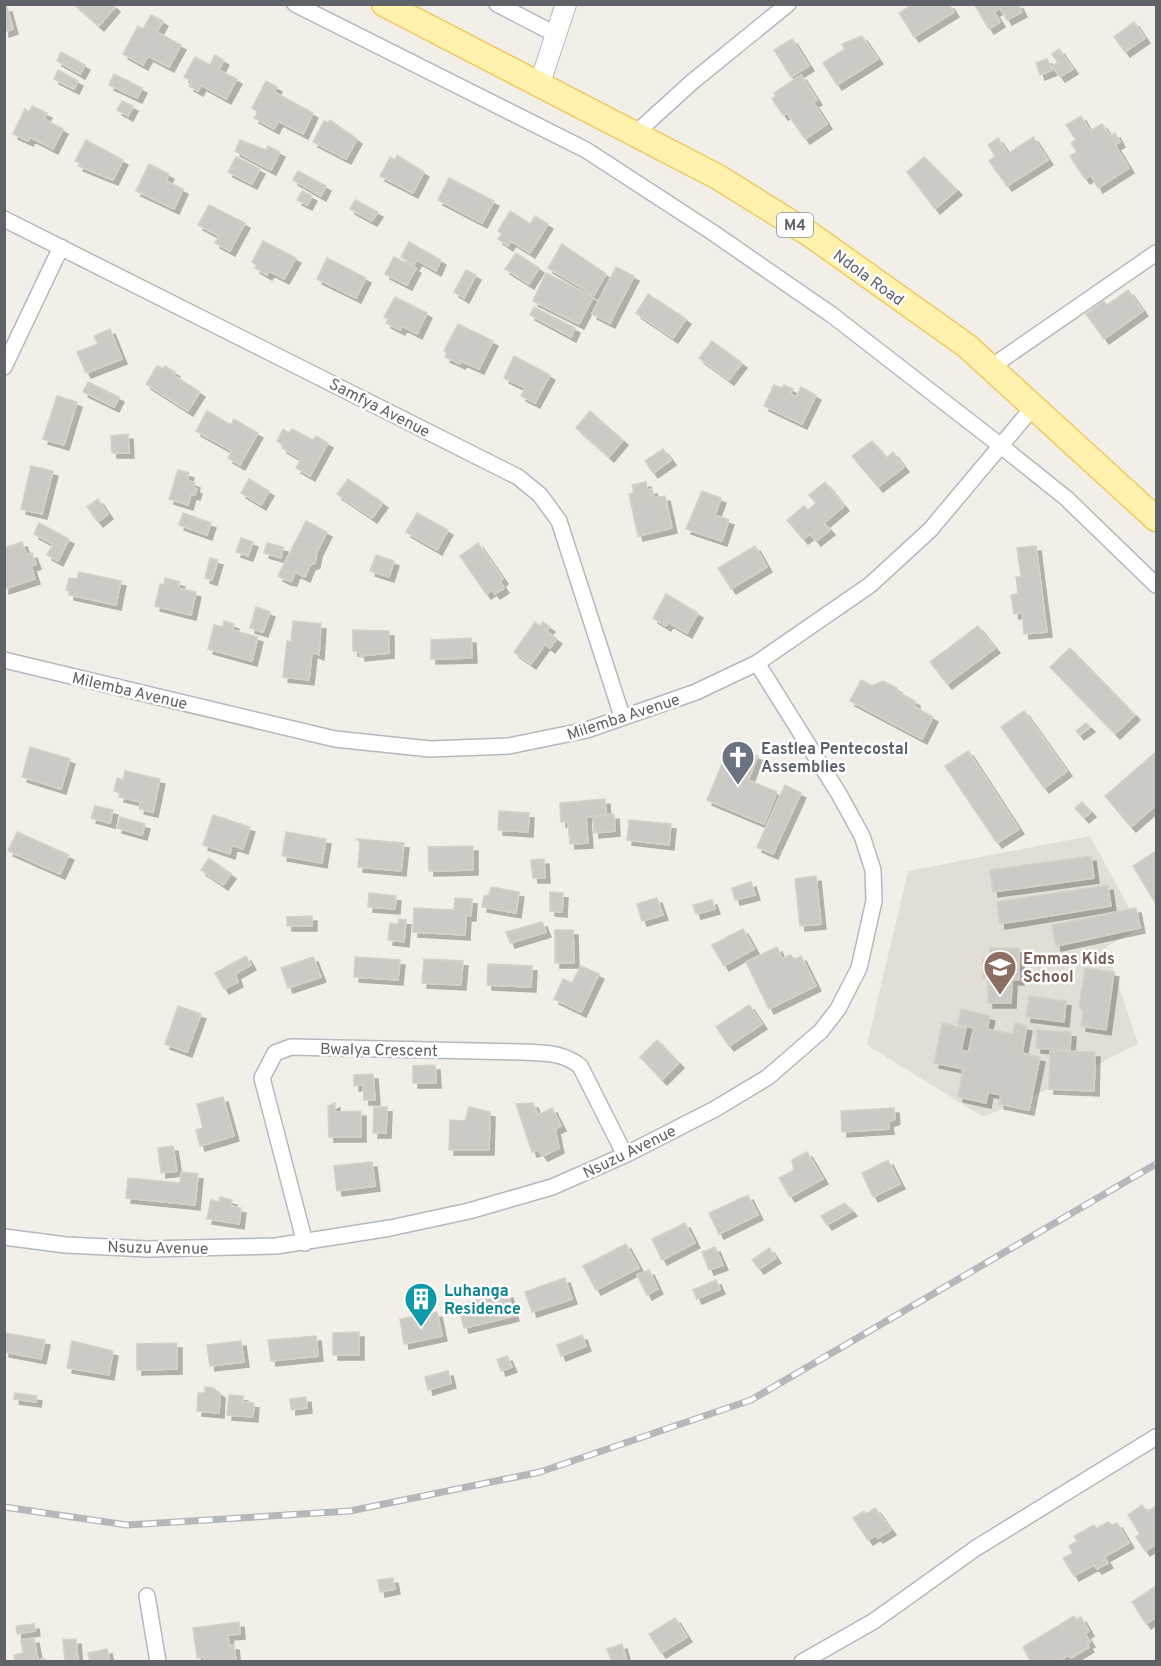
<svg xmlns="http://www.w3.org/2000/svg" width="1161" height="1666" font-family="Overpass,sans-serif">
<defs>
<filter id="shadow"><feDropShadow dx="5" dy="5" stdDeviation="0" flood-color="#0004"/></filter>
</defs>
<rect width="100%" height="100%" fill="#f1efe8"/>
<path fill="#e1ded6" d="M1090 836 1140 928 1106 947 1138 1044 1049 1089 983 1117 867 1045 908 871Z"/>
<path fill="#cccac5" stroke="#d6d1c6" stroke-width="1.5" filter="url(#shadow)" d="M74 4H112L115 7 99 26Z
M913 4H949L954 12 914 37 899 13Z
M974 4H1018L1022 12 1007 20 1000 8 994 12 1000 22 989 29Z
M4 7H7L13 29 4 32Z
M151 15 163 21 157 32 181 45 169 67 148 56 143 65 123 54 138 26 143 29Z
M1134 22 1145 38 1125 52 1114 37Z
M862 36 878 59 837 85 823 63 845 49 842 44Z
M792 39 809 66 791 77 774 50Z
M1059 49 1073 69 1060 77 1052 66 1058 62 1052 54Z
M61 52 85 65 80 74 57 61Z
M215 55 224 60 219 70 237 79 226 99 201 85 198 91 189 86 192 81 184 77 195 57 210 65Z
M1047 59 1052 70 1040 75 1036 63Z
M58 70 78 81 74 89 54 79Z
M114 74 142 88 137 98 109 85Z
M801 75 817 100 813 102 827 124 805 139 787 113 783 115 772 99 776 96 774 93Z
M266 81 277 87 274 92 313 113 303 134 278 121 274 129 254 118 258 112 252 108Z
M122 101 133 106 128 116 117 110Z
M32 106 47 113 44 119 63 129 53 149 30 137 28 141 13 134 25 109 29 112Z
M1081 116 1090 131 1102 124 1110 136 1115 133 1120 142 1115 145 1129 168 1098 188 1091 175 1085 179 1070 156 1077 152 1071 143 1076 140 1066 125Z
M330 120 357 139 346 159 313 142 324 121 328 123Z
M1033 137 1048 160 1007 186 989 161 995 156 988 145 998 138 1008 154Z
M86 140 123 160 113 180 78 166 80 163 75 161Z
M240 140 266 150 268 146 280 152 271 170 235 151Z
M397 155 424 172 413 193 380 176 390 157 395 160Z
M236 157 260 169 252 184 228 172Z
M924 157 957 190 935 209 907 172Z
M149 164 169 174 166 181 183 189 174 209 136 191Z
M298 171 326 186 321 196 293 180Z
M449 178 494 201 482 223 438 200Z
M302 191 312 196 307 205 297 200Z
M355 200 378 212 372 221 350 209Z
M209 205 245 223 230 251 215 243 219 236 198 225Z
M510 211 530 224 535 216 548 224 530 253 511 241 508 246 498 239 502 234 498 231Z
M263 241 296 258 284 279 269 271 267 275 255 268 257 265 252 262Z
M409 242 441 260 436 271 417 260 414 265 401 257Z
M562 244 606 274 594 295 548 268Z
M516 253 539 268 529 284 505 269Z
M394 257 416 268 407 285 385 274Z
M327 258 366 278 356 298 317 279Z
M616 267 634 276 610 323 592 314Z
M466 270 476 275 464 298 454 292Z
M546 273 593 297 579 324 533 301Z
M1128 290 1143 311 1104 339 1086 314 1104 301 1107 305Z
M648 294 686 319 673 338 636 313Z
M395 297 427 313 417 334 402 326 400 330 386 323 388 319 384 317Z
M534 307 575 328 571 337 530 315Z
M458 324 493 341 479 369 461 361 460 364 445 357 447 353 444 351Z
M110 329 122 359 86 373 77 352 98 344 94 336Z
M712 341 742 363 729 380 699 358Z
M514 356 550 375 535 403 521 396 525 388 504 378Z
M157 366 163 369 165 366 175 372 173 375 200 392 188 411 146 384Z
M88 382 119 397 114 407 83 392Z
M774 385 782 388 784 385 793 389 790 394 796 397 801 387 816 395 802 424 764 406Z
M57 396 77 402 64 445 43 439Z
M207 411 231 425 234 419 258 433 240 465 228 458 232 451 196 431Z
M590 411 623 440 609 457 576 428Z
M283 429 289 433 292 429 313 440 316 436 328 443 310 476 296 468 301 459 282 448 283 445 277 441Z
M128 434 129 453H112L111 436Z
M872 441 886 458 893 452 904 467 878 487 852 456Z
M663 449 671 460 653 473 645 461Z
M31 466 53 471 42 514 21 509Z
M178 470 189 473 187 480 195 483 194 488 197 489 195 495 191 494 188 505 169 499Z
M249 479 269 491 261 505 241 493Z
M348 479 383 503 372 518 337 494Z
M646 482 647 490 652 489 654 498 665 496 672 528 638 536 629 494 634 493 632 485Z
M825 482 844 506 824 523 830 530 816 541 810 534 803 539 787 520 804 506 808 510 816 503 809 495Z
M702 491 721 498 715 515 729 520 722 541 686 529Z
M98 499 108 514 98 522 87 507Z
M183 513 211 523 207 535 179 525Z
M417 513 448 530 437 550 406 532Z
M306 521 327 532 317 552 315 563 310 565 305 577 295 572 292 581 286 580 278 576Z
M39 523 69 539 58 561 47 555 53 544 34 534Z
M241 538 253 542 248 556 236 552Z
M22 542 27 555 32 553 36 564 31 566 35 579 4 589V548Z
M267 543 283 547 281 558 264 553Z
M478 543 503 579 500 582 504 588 495 594 492 590 486 594 460 556Z
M755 546 767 567 731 589 718 568Z
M1036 546 1047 632 1024 634 1022 613 1014 614 1011 595 1018 594 1016 577H1021L1017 548Z
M376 555 394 561 389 577 370 571Z
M210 558 218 560 212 580 205 578Z
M79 572 121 581 116 605 69 595V591L66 590 69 578 77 579Z
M165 578 180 582 178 588 196 592 191 615 155 606 160 584 164 585Z
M666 594 698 613 687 633 668 622 666 626 653 618Z
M256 607 270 612 263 632 250 628Z
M224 621 234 624 232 630 258 637 252 661 208 649 214 625 223 627Z
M293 621 321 624 319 655 312 652 309 680 283 677 287 641 291 642Z
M535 622 540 626 543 622 550 627 546 631 557 639 550 648 545 644 531 664 514 652Z
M978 626 995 648 947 684 930 662Z
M353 630 389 631V653L360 656V652L353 651Z
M471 638 472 658 431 659V640Z
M1070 648 1135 715 1115 734 1050 667Z
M861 680 872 686 883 681 897 688 896 691 915 701V707L933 717 922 739 850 701Z
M1024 711 1067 771 1044 788 1001 727Z
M1086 723 1090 727 1079 735 1076 731Z
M730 745 758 756 748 780 777 792 764 824 707 800Z
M30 747 70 759 61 789 22 777Z
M968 751 1019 829 997 843 945 766Z
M1156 752V805L1131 827 1105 796Z
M125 771 160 779 153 812 139 809 141 802 119 797 120 793 114 791 117 778 123 780Z
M785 785 801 793 773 854 757 847Z
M605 799 606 815 586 817 588 843 570 844 568 822H561L560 803Z
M1082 802 1091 812 1084 818 1075 808Z
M95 806 113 810 110 823 91 818Z
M499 811 529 813 528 832 498 830Z
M614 814 615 831 594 833 593 816Z
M213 815 250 827 243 849 232 845 230 854 203 845Z
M120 817 145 824 142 835 117 828Z
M629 820 671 824 669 845 627 840Z
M17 832 69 855 60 874 8 851Z
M286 832 326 839 322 863 282 856Z
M357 839 404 843 401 871 358 867 360 842Z
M473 846V870L429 871 428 847Z
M1156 851V904L1133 866Z
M1091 856 1094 878 993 892 990 870Z
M209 858 231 874 223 885 201 870Z
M544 859 545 878H533L531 860Z
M816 876 821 924 800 926 795 879Z
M751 882 755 895 735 900 732 888Z
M1108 885 1111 906 1000 924 997 902Z
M491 887 519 892 516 913 482 907 484 896 489 895Z
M550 892 563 893 562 912 550 911Z
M369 893 396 896 395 909 368 907Z
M455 898 472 899 471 916H466L465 935 413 932 414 908 454 910Z
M657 898 663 915 642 921 637 904Z
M712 900 715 909 696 914 693 905Z
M1136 908 1140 928 1056 946 1052 925Z
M312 916V926H287V917Z
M399 919 406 920 404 942 388 940 390 923 398 924Z
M542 922 546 932 510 943 506 932Z
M743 929 754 949 724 966 712 945Z
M555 930H573L574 963H555Z
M777 947 782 959 790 955 795 959 801 956 816 986 769 1009 746 962Z
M990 948H1019V980H1012L1011 1003H988V978H983V959H990Z
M246 956 251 965 235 974 238 982 224 989 215 973Z
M313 957 321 977 288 988 281 968Z
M355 957 400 960 398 980 354 977Z
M424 959 463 961 461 985 422 983Z
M488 964 532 966 531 987 487 985Z
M581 966 599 974 581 1012 554 999 563 979 572 983Z
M1085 968 1114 972 1106 1030 1081 1026 1083 1011 1079 1006Z
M1029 996 1066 1001 1064 1022 1026 1017Z
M749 1005 762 1024 729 1046 716 1027Z
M178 1006 201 1014 187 1052 165 1044Z
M961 1009 990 1016 987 1029 1013 1034 1015 1023 1027 1026 1022 1053 1040 1057 1029 1110 999 1104 1001 1095 988 1092 986 1103 958 1097 963 1069 934 1063 942 1023 966 1028 961 1050 969 1052 974 1028 958 1025Z
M1037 1030 1071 1032 1070 1050 1036 1048Z
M657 1040 679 1063 662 1080 640 1057Z
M1050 1051 1095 1052 1094 1091 1049 1089Z
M435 1065 436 1083H413V1066Z
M373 1074 375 1100H364L363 1084 354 1086V1075Z
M223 1097 234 1136 200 1146 196 1130 203 1128 197 1104Z
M335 1103V1112L361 1111V1137H329L328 1106Z
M533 1103 538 1115 552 1108 561 1126 555 1129 559 1148 543 1156 538 1150 532 1152 516 1104Z
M374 1107H387L386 1133H373Z
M469 1107 490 1112 489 1150H449L450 1120 465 1121Z
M894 1108 895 1119 888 1122 889 1129 842 1132 841 1111Z
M173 1146 177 1171 161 1173 158 1148Z
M807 1152 823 1179 790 1197 779 1178 794 1170 792 1160Z
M888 1160 900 1184 873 1197 862 1173Z
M372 1162 375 1186 337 1191 334 1166Z
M181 1172 198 1174 195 1205 126 1198 128 1178 180 1183Z
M748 1195 758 1215 719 1234 709 1213Z
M220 1197 232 1200 231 1206 241 1208 239 1224 207 1219 211 1200 219 1202Z
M845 1203 852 1211 827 1225 821 1216Z
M685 1223 695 1243 662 1260 652 1239Z
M626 1244 639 1268 596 1290 583 1266Z
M715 1247 723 1265 709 1270 702 1252Z
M769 1248 776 1258 759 1269 752 1260Z
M649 1270 658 1289 647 1295 637 1275Z
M565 1278 572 1299 532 1312 525 1292Z
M716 1280 720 1289 697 1299 693 1290Z
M508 1293 514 1316 464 1328 458 1305Z
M437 1312 442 1336 404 1344 400 1319Z
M359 1332V1355H333V1333Z
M5 1333 45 1340 41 1359 4 1352Z
M582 1335 586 1346 561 1356 557 1345Z
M316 1336 318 1356 271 1361 268 1340Z
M72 1341 113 1351 109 1375 67 1368Z
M241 1341 244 1362 210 1366 207 1345Z
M177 1343V1369L137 1370V1344Z
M507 1356 512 1367 501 1371 497 1360Z
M448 1371 451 1383 428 1390 425 1377Z
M205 1387 213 1388 220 1393 219 1413 197 1411 198 1393H205Z
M15 1393 37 1396 36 1402 14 1399Z
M229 1395 243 1396V1402L254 1403 253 1417 227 1415Z
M306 1397 307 1408 291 1410 290 1399Z
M1142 1505 1147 1512 1155 1507 1156 1510V1544L1145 1551 1136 1537 1140 1534 1128 1515Z
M875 1508 891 1530 878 1538 876 1535 868 1540 853 1518 864 1511 866 1514Z
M1108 1522 1112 1525 1117 1523 1129 1543 1104 1557 1108 1563 1097 1569 1094 1565 1074 1576 1063 1558 1073 1553 1069 1546 1077 1541 1074 1536 1094 1525 1096 1529Z
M393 1578 395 1589 380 1592 378 1580Z
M1156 1586V1617L1146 1624 1132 1602Z
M1074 1616 1076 1620 1081 1617 1089 1631 1085 1634 1090 1642 1087 1644 1089 1647 1071 1658 1068 1655 1063 1658 1065 1662H1031L1023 1647Z
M675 1618 687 1637 661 1653 649 1634Z
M239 1622 240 1634 228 1635 229 1645H234L236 1662H205L204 1657 197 1658 193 1628Z
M34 1624 35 1631 17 1634 16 1626Z
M34 1638 38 1660 45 1659V1662H15L14 1655 23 1653 21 1640Z
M76 1639 78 1662H65L63 1640Z
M622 1644 627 1662H612L607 1649Z
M107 1649 110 1662H90L88 1653Z"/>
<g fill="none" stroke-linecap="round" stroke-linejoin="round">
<g stroke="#b5b8bc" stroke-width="18">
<path id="minor" d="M295 4 586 150 712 232 832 315 1001 446 1066 498 1156 585
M497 4 555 34
M636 133 692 82 788 4
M4 219 518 477 540 495 559 521 622 716
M4 367 61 247
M991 367 1156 253
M4 660 335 739 430 749 509 746 587 730 696 692 757 663 870 585 930 530 1034 406
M4 1237 66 1245 148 1249 276 1246 390 1228 469 1211 552 1187 625 1155 715 1109 768 1077 821 1031 838 1009 859 968 874 901 873 870 862 836 839 794 757 663
M305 1243 262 1078 275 1053 291 1047 522 1052C544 1053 562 1052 580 1066L625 1155
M147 1596 158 1662
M802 1662 874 1621 976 1548 1156 1437"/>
</g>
<g stroke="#b5b8bc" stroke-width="22">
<path id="tertiary" d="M540 83 566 4"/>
</g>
<g stroke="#f2c960" stroke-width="27">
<path id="primary" d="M384 4 718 177 811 235 967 346 1156 519"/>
</g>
<use href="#minor" stroke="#fff" stroke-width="15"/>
<use href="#tertiary" stroke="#fff" stroke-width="20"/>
<use href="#primary" stroke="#fff2af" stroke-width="24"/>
<g stroke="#b6b7b8" stroke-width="7">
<path id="rail" d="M4 1507 127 1525 350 1511 540 1472 751 1400 1156 1164"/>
</g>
<use href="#rail" stroke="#fff" stroke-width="4.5" stroke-dasharray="14" stroke-linecap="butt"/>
</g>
<defs>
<g id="church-pin" transform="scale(1.725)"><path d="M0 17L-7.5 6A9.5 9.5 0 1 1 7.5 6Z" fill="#6b7280" stroke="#fff"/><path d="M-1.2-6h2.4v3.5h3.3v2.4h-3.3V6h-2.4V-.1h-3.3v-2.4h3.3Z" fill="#fff"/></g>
<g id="school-pin" transform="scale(1.725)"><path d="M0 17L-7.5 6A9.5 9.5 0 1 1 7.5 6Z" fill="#8d6e63" stroke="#fff"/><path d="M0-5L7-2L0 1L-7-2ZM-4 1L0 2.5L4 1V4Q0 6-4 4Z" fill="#fff"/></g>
<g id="building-pin" transform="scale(1.725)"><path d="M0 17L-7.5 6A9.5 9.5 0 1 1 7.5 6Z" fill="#0f9aa8" stroke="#fff"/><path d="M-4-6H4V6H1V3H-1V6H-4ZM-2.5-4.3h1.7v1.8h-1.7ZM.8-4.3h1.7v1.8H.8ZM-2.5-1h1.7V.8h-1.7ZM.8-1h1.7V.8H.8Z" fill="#fff"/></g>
</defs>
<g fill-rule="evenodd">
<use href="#church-pin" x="738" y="757"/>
<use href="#school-pin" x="1000" y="967"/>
<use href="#building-pin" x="421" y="1299"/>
</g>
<g text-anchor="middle" stroke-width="5" stroke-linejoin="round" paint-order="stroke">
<rect fill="#fff" stroke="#8f9295" stroke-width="1.5" x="777" y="213" width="36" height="24" rx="4.5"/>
<g font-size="15" font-weight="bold" fill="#5f6368">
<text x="795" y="230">M4</text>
</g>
<g font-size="16" fill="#5f6368" stroke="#fff">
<text transform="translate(869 277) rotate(36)" y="6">Ndola Road</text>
<text transform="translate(380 407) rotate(27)" y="6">Samfya Avenue</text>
<text transform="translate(130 690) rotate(13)" y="6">Milemba Avenue</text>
<text transform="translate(623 716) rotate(-18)" y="6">Milemba Avenue</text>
<text transform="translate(379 1049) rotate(1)" y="6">Bwalya Crescent</text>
<text transform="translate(629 1151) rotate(-26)" y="6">Nsuzu Avenue</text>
<text transform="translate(158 1247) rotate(1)" y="6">Nsuzu Avenue</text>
</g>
<g font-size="16" font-weight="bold" fill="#5b616d" stroke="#fff" text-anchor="start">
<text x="761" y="754">Eastlea Pentecostal<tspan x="761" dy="18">Assemblies</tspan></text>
</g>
<g font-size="16" font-weight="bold" fill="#785e54" stroke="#fff" text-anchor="start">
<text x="1023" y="964">Emmas Kids<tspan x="1023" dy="18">School</tspan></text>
</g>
<g font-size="16" font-weight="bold" fill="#0d838f" stroke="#fff" text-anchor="start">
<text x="444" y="1296">Luhanga<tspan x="444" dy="18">Residence</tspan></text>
</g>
</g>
<rect width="1161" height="1666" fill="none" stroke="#5f6368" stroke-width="12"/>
</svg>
